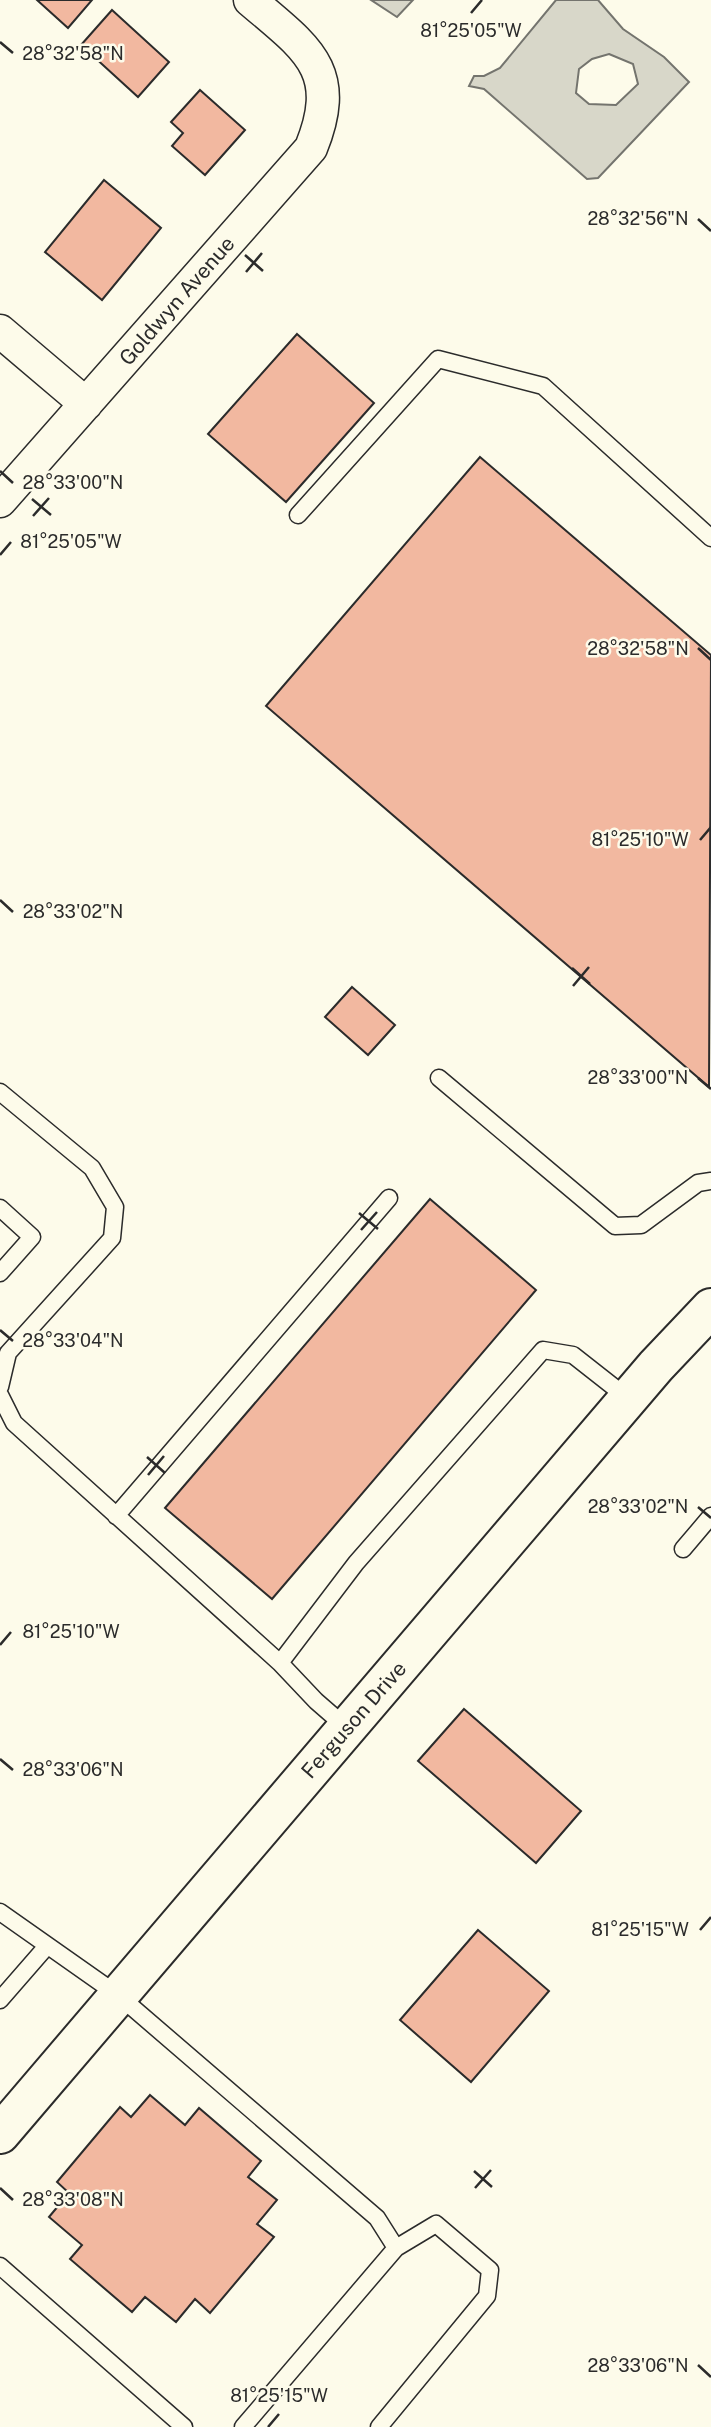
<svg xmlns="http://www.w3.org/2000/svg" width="711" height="2427" font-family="'Public Sans',sans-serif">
<rect width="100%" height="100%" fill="#fdfbea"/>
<path fill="#d8d7c9" stroke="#74746e" stroke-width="2" fill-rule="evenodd" d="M371 0H413L397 17Z
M556 0H598L623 29 664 57 689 82 598 178 587 179 484 89 469 86 474 76H484L500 68ZM609 54 633 64 638 84 616 105 589 104 576 93 579 69 592 59Z"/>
<path fill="#f2b8a0" stroke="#2b2b2b" stroke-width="2" d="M37 0H92L68 28Z
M112 10 169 62 138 97 81 45Z
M200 90 245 130 205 175 172 146 183 133 171 122Z
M104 180 161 228 102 300 45 252Z
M297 334 374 403 286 502 208 434Z
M480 457 711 655 709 1087 266 706Z
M352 987 395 1025 368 1055 325 1017Z
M430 1199 536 1290 272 1599 165 1508Z
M464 1709 581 1811 536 1863 418 1761Z
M478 1930 549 1991 471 2082 400 2020Z
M150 2095 185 2125 199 2108 261 2161 248 2177 277 2200 257 2224 274 2237 210 2313 195 2299 176 2322 145 2297 132 2312 70 2259 82 2245 49 2217 69 2193 57 2182 120 2107 131 2117Z"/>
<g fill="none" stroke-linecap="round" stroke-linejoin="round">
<g stroke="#2b2b2b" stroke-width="19">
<path id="service" d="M298 515 438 359 543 386 711 538
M439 1078 615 1226 641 1225 698 1183 711 1181
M0 1092 92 1168 115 1207 112 1238 8 1353 0 1387
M0 1208 32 1237 0 1273
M0 1395 14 1423 280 1663
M116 1516 389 1198
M683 1549 711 1516
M347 1728 316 1701 280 1663 356 1563 543 1350 573 1355 629 1399
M0 1912 118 1995 377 2218 396 2248 243 2427
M0 2000 47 1946
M0 2266 184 2427
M379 2427 487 2296 490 2270 436 2224 396 2248"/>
</g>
<g stroke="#2b2b2b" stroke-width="35">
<path id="minor" d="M0 331 86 404
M0 501 311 148C343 69 306 48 250 0"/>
</g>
<g stroke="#2b2b2b" stroke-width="42">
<path id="tertiary" d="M0 2134 656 1366 711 1308"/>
</g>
<use href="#service" stroke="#fdfbea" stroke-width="16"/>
<use href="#minor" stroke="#fdfbea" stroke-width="32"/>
<use href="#tertiary" stroke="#fdfbea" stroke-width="38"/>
</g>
<path fill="none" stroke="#2b2b2b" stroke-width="2.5" d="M471 13 482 0M0 42 13 53M698 219 711 231M245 255 263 271M246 272 262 253M0 471 13 483M32 499 51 515M33 516 49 498M0 555 11 542M698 648 711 660M700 840 711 827M0 900 13 912M572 968 590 984M573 986 589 967M698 1078 711 1089M359 1213 378 1229M361 1230 377 1212M0 1330 13 1341M147 1457 165 1473M148 1475 164 1456M698 1507 711 1518M0 1645 11 1632M0 1759 13 1770M700 1930 711 1917M474 2171 492 2187M0 2188 13 2200M475 2188 491 2170M698 2365 711 2377M268 2427 279 2414"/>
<g text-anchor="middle" stroke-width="5" stroke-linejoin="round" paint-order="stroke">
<g font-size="21" fill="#2b2b2b" stroke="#fdfbea">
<text transform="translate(177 301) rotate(-49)" y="7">Goldwyn Avenue</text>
<text transform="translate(354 1720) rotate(-49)" y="7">Ferguson Drive</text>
</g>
</g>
<g font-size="18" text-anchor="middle" fill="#2b2b2b" stroke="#fdfbea" stroke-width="5" stroke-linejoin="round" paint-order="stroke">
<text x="471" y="37">81°25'05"W</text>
<text x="73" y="60">28°32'58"N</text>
<text x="638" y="225">28°32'56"N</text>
<text x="73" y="489">28°33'00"N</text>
<text x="71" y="548">81°25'05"W</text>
<text x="638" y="655">28°32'58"N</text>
<text x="640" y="846">81°25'10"W</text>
<text x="73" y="918">28°33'02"N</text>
<text x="638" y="1084">28°33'00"N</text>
<text x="73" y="1347">28°33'04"N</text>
<text x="638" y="1513">28°33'02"N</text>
<text x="71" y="1638">81°25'10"W</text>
<text x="73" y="1776">28°33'06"N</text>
<text x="640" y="1936">81°25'15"W</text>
<text x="73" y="2206">28°33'08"N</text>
<text x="638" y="2372">28°33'06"N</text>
<text x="279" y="2402">81°25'15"W</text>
</g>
</svg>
